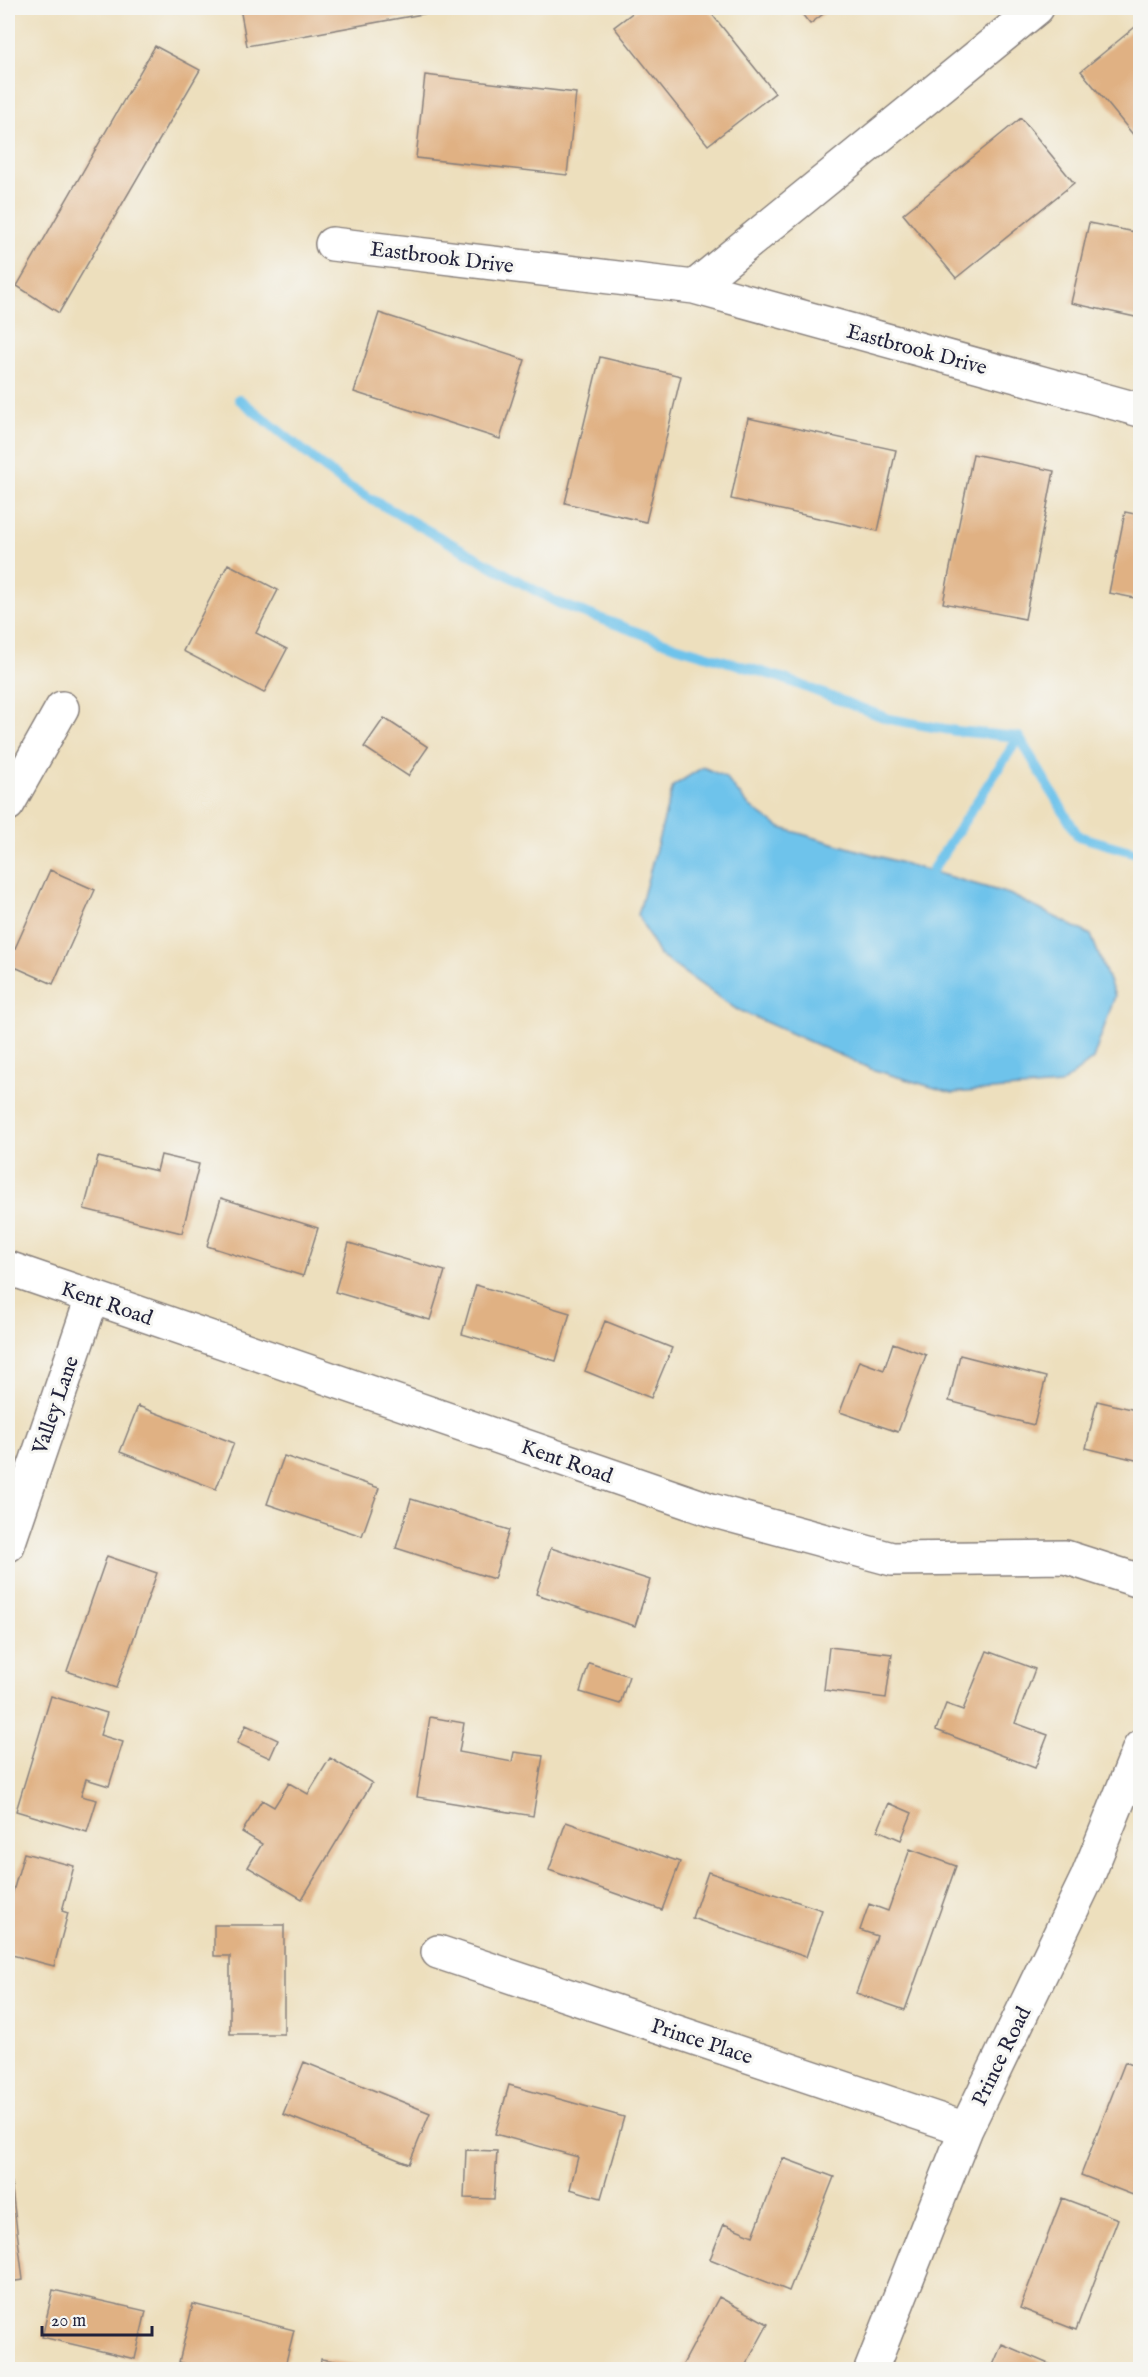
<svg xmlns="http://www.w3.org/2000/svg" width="1148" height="2377" font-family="'IM FELL English',serif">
<rect width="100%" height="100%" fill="#f6f6f2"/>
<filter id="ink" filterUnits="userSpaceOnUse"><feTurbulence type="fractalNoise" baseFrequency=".0167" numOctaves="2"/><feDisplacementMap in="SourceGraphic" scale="12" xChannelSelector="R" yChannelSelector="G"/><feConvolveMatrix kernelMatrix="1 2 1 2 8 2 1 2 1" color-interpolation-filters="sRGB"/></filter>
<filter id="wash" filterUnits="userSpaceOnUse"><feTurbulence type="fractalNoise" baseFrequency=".008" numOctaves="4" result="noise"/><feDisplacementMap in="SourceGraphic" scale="24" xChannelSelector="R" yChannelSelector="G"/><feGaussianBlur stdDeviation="1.35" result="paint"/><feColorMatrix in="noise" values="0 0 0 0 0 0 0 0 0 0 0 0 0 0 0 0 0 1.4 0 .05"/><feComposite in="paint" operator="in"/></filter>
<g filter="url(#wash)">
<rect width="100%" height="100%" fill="#eddfbd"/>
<path fill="#6ec3eb" stroke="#487293" stroke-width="1.5" d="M703 767 725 777 750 807 781 828 1009 894 1091 935 1115 996 1093 1059 1060 1085 952 1093 871 1069 736 1009 659 955 638 915 673 786Z"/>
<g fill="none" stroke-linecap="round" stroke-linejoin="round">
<path stroke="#6ec3eb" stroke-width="10" d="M239 399 346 485 558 603 675 646 782 678 889 719 956 731 1019 737
M1019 737 1078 836 1140 854
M933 869 1019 737"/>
</g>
<g id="blocks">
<path fill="#e0b183" d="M240 8H444V10L247 46Z
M639 8H707L775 93 708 145 614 27Z
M797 8H831L810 24Z
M1140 23V133L1135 137 1081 71Z
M155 46 200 70 59 313 17 286Z
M425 75 576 93 567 175 416 158Z
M1021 118 1074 183 956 278 903 214Z
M1089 223 1140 233V318L1071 303Z
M379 313 525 360 500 439 354 392Z
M600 357 681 376 646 522 565 503Z
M748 418 896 450 878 531 731 499Z
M973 454 1054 471 1025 619 943 603Z
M1125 512 1140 515V599L1109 593Z
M228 564 278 590 256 633 287 649 264 693 183 651Z
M384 718 428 747 408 776 364 747Z
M50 870 95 890 53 984 8 964Z
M161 1155 199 1164 182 1233 84 1209 98 1157 157 1171Z
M221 1198 318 1228 303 1276 207 1246Z
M349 1243 445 1271 430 1320 335 1292Z
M476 1285 570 1313 556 1361 462 1334Z
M605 1321 672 1348 651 1398 585 1371Z
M893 1343 926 1355 898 1432 840 1412 859 1361 884 1370Z
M960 1355 1046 1377 1034 1425 975 1410 976 1408 949 1401Z
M1097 1401 1140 1411V1461L1086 1448Z
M138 1406 234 1443 216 1489 120 1452Z
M284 1456 379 1488 362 1536 267 1504Z
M411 1499 509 1530 494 1579 396 1548Z
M551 1548 650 1580 635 1626 536 1594Z
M107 1556 157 1573 116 1688 67 1671Z
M829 1647 892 1654 886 1698 824 1690Z
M987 1651 1035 1669 1015 1723 1048 1735 1035 1768 936 1730 946 1704 963 1710Z
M589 1663 629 1676 620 1704 580 1692Z
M51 1696 107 1713 100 1735 123 1742 109 1786 86 1779 81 1796 97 1800 87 1832 16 1811Z
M430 1717 464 1723 459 1752 512 1762 514 1752 543 1756 533 1816 417 1797Z
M246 1725 278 1740 270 1758 237 1743Z
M330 1758 372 1783 302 1899 248 1867 262 1844 242 1832 262 1800 274 1807 289 1783 308 1794Z
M889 1803 912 1813 901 1840 878 1830Z
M566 1822 680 1862 662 1910 549 1870Z
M910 1849 956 1866 905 2010 856 1993 877 1936 860 1930 869 1904 888 1911Z
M24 1853 74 1866 62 1911 68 1913 54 1966 8 1954V1909Z
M708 1872 822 1910 806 1957 692 1918Z
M214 1925H284V2034H230V1956H214Z
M304 2062 430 2113 409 2164 283 2114Z
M1125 2062 1140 2068V2175L1133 2195 1081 2175Z
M509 2085 624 2117 601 2198 570 2189 578 2157 495 2134Z
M466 2150 497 2151 494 2199 464 2198Z
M8 2156 23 2280 8 2282Z
M783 2158 834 2177 789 2291 710 2259 724 2224 753 2236Z
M1062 2198 1118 2219 1076 2330 1020 2308Z
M53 2290 146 2311 135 2359 42 2337Z
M719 2297 768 2324 743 2370H680Z
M193 2304 294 2330 284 2370H208L179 2362Z
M1002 2344 1051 2365 1049 2370H991Z
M321 2359 378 2368V2370H320Z"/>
</g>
</g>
<g filter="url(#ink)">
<use href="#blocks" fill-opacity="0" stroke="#88807c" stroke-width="1.5"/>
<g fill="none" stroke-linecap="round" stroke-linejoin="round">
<g stroke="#88807c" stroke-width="36">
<path id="street" d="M332 244 694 287 1140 410
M694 287 1037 8
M8 804 62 708
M8 1268 711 1510 892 1559 1065 1557 1140 1581
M8 1545 92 1298
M438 1952 966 2129
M871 2370 966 2129 1087 1878 1140 1747"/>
</g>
<use href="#street" stroke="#fff" stroke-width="33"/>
</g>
</g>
<g text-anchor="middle" stroke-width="6" stroke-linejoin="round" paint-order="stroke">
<g font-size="21" fill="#22223b" stroke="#f6f6f2">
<text transform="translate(442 257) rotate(7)" y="7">Eastbrook Drive</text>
<text transform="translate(917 349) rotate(15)" y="7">Eastbrook Drive</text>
<text transform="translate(107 1303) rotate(19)" y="7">Kent Road</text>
<text transform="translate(55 1405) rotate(-71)" y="7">Valley Lane</text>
<text transform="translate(567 1461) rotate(19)" y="7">Kent Road</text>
<text transform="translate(702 2041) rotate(18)" y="7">Prince Place</text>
<text transform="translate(1001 2056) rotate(-64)" y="7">Prince Road</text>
</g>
</g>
<rect width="1148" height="2377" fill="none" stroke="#f6f6f2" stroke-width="30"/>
<path d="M42 2326v9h110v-9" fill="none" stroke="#22223b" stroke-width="3"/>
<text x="51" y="2326" font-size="18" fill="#22223b" stroke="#f6f6f2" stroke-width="4.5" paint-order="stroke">20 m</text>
</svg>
